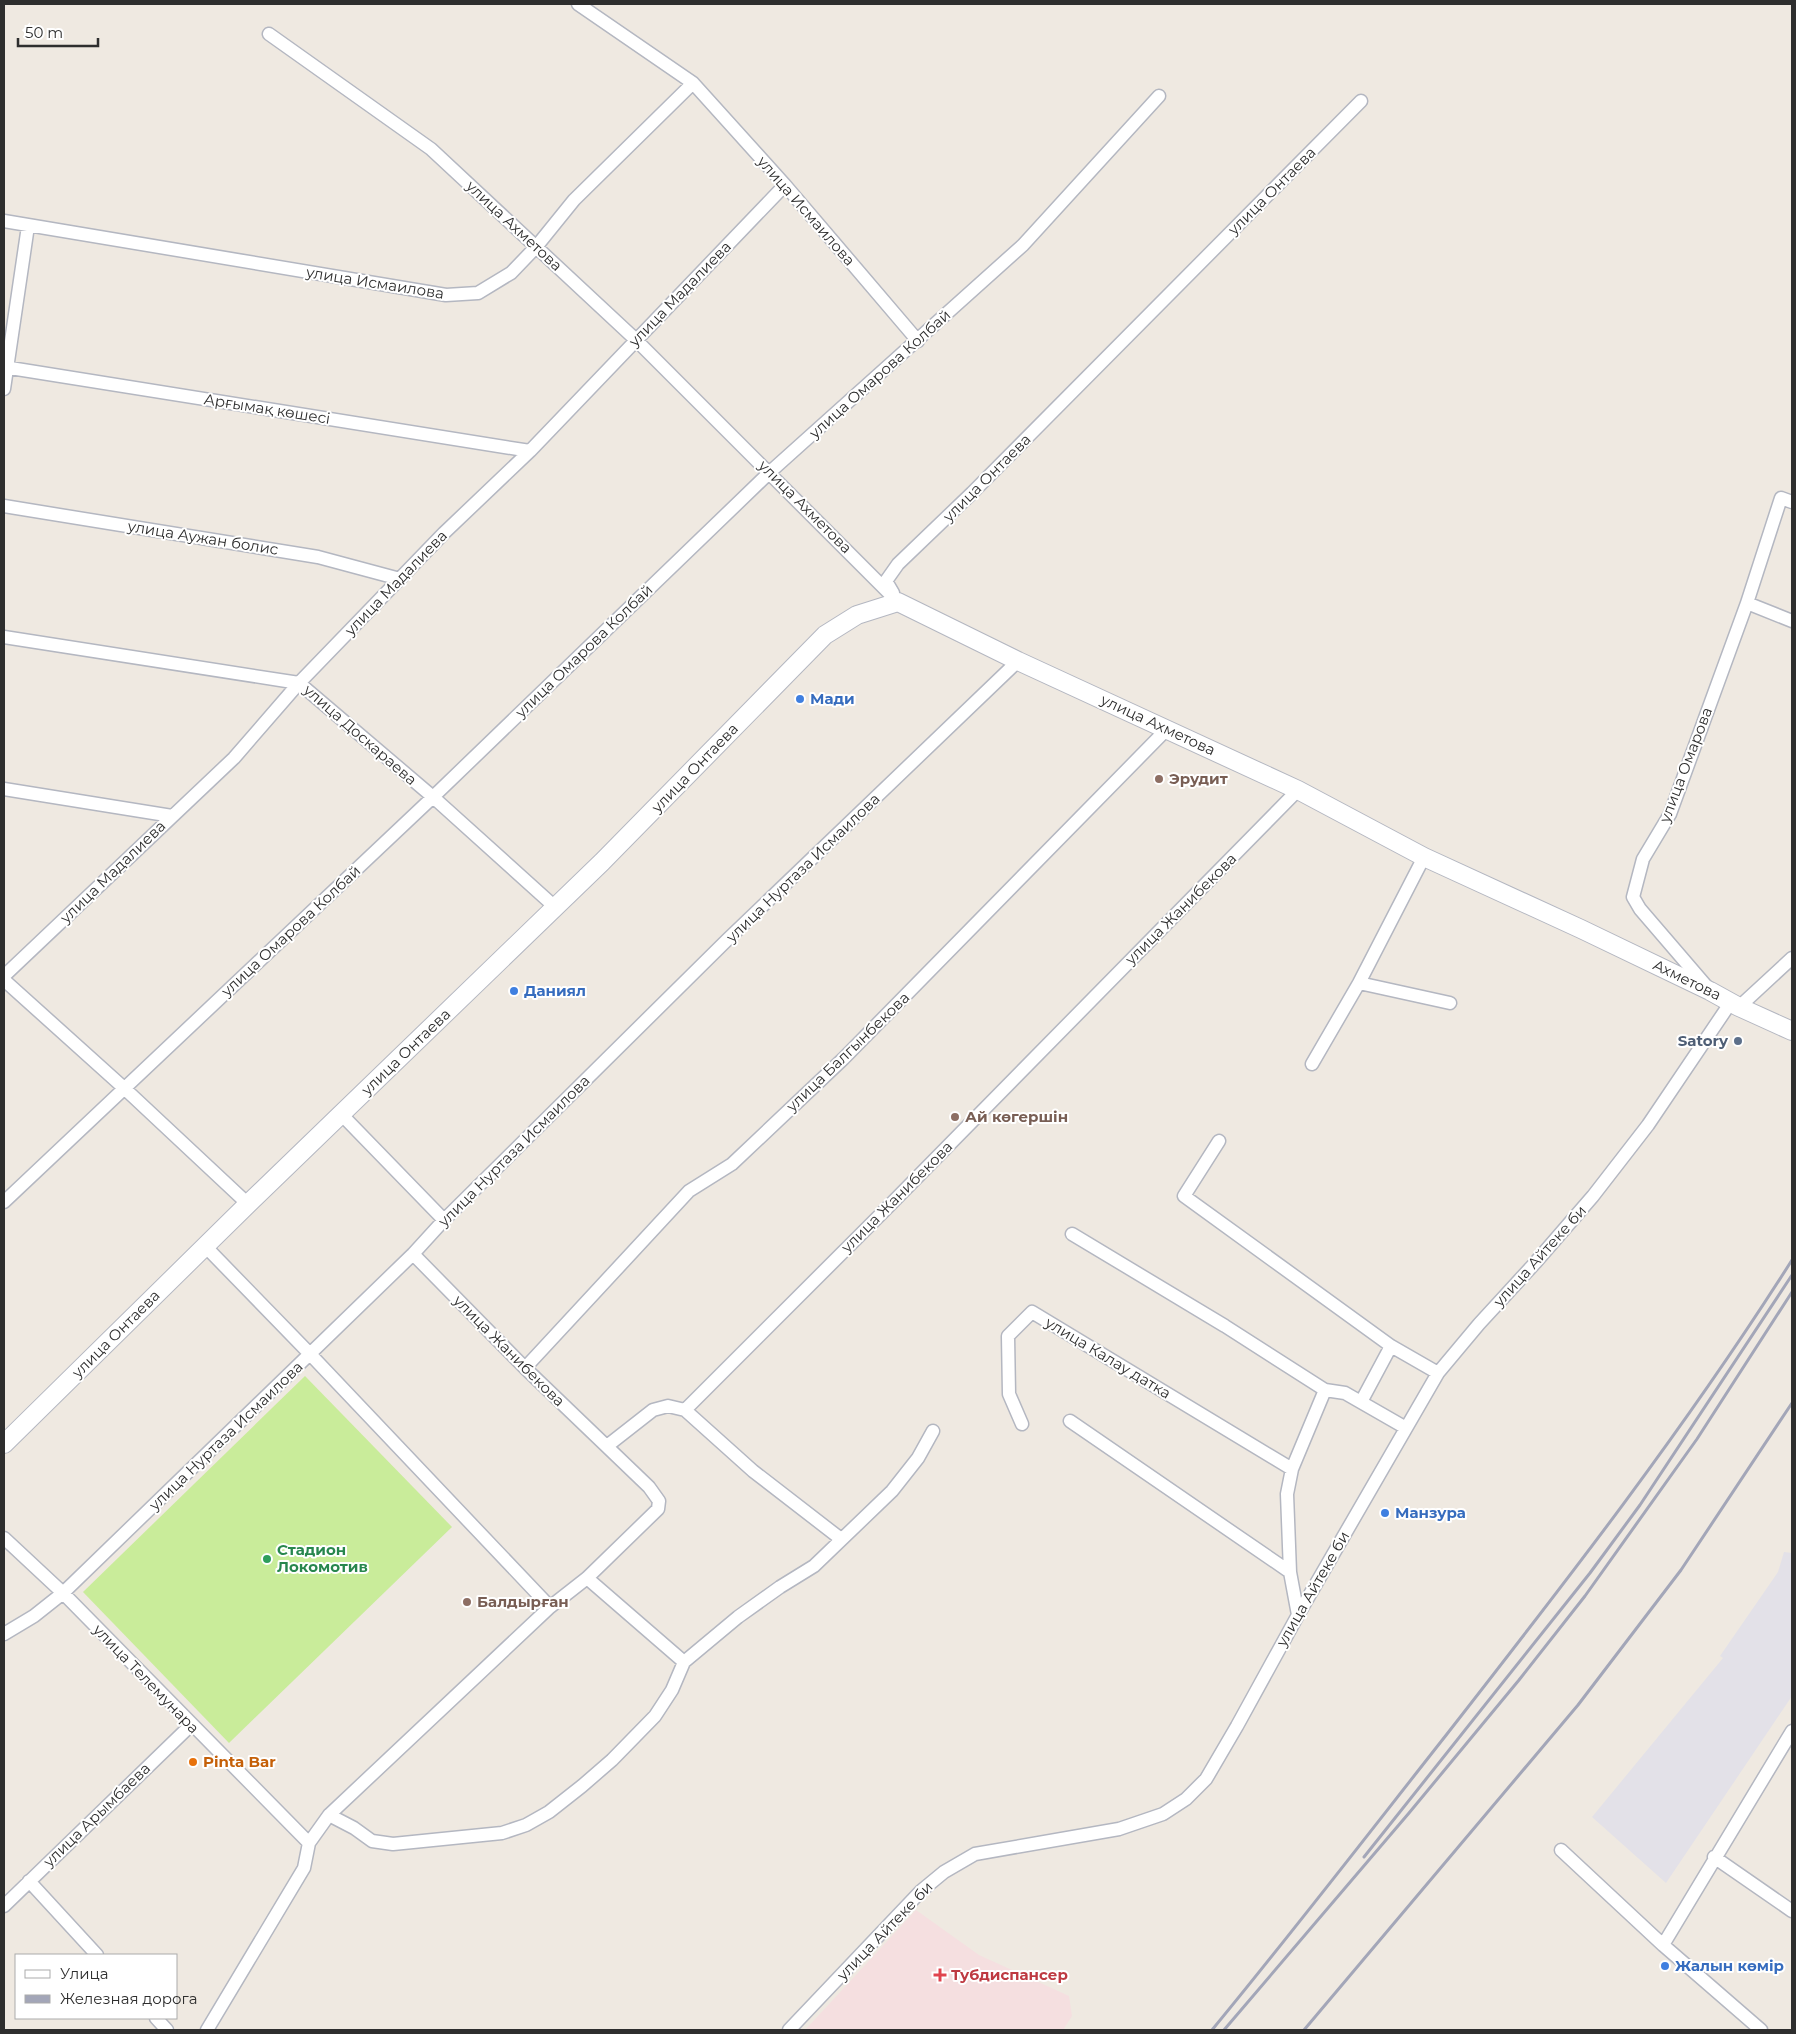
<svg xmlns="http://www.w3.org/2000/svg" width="1796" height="2034" font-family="Montserrat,sans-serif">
<rect width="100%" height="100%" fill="#efe9e1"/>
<path fill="#e3e1e8" d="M1784 1552 1792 1553V1696L1666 1883 1592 1817 1723 1658 1720 1656 1778 1572Z"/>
<path fill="#f5dfe0" d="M916 1910 979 1955 1069 1996 1072 2016 1063 2030H805Z"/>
<path fill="#c9ec9a" d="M305 1376 452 1527 229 1743 83 1592Z"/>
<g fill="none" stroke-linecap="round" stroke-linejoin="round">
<g stroke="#b4b7c1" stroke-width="15">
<path id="street" d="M578 4 693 83 785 185 918 341
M269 34 431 149 635 339 898 602
M4 221 446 295 478 293 511 273 536 247 574 200 693 83
M4 367 530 451
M4 389 28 226
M4 506 318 557 400 579
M893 593 886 581 898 564 972 493 1361 101
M1747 603 1792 621
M4 637 299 683 433 797 555 907
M4 789 172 816
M4 976 234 758 299 683 444 533 530 451 785 185
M4 980 124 1088 248 1204
M1359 983 1450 1003
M1707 987 1640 909 1633 897 1643 859 1670 814 1747 603 1781 498 1792 502
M1739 1007 1792 958
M1312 1064 1359 983 1424 857
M342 1115 444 1220
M1219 1141 1184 1196 1391 1346 1438 1373
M4 1202 433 797 770 472 1023 245 1159 96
M1072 1234 1225 1326 1325 1390 1345 1393 1406 1428
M205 1246 310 1354 550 1607 329 1815 309 1843 304 1868 207 2030
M413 1254 525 1368 649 1487 659 1501 658 1509 587 1578 550 1607
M525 1368 689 1191 732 1164 843 1059 1167 729
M1361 1402 1391 1346
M685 1410 753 1471 841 1539
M1070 1421 1290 1572
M1022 1424 1009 1394 1008 1336 1032 1312 1292 1469
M607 1446 653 1410 668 1406 685 1410 886 1209 1298 790
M4 1538 63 1593 309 1843
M587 1578 684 1662
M1298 1615 1290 1572 1287 1494 1292 1469 1325 1390
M4 1634 34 1616 63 1593 413 1254 444 1220 727 940 1018 661
M329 1815 354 1828 372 1841 393 1844 502 1833 526 1825 549 1812 582 1786 612 1760 655 1716 672 1690 684 1662 738 1617 780 1587 814 1566 892 1491 918 1458 933 1431
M1561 1850 1663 1945 1761 2030
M1714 1857 1792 1911
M29 1881 97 1955
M4 1906 191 1725
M1663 1945 1792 1731
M156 2018 167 2030
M789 2030 921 1891 944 1872 975 1854 1119 1829 1163 1814 1186 1799 1206 1779 1237 1726 1298 1615 1438 1373 1479 1324 1535 1263 1593 1196 1648 1125 1731 1002"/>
</g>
<g stroke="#b4b7c1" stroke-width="20">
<path id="secondary" d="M4 1444 248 1204 602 862 825 635 857 615 898 602 1018 661 1298 790 1424 857 1581 929 1710 991 1739 1007 1792 1031"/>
</g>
<use href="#street" stroke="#fff" stroke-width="12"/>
<use href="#secondary" stroke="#fff" stroke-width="18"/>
<path stroke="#a3a6b8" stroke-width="3" d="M1364 1857 1590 1573 1640 1505 1792 1275
M1212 2030C1292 1933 1369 1833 1447 1734 1568 1579 1687 1426 1792 1260
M1224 2030 1409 1813 1519 1680 1585 1596 1697 1439 1792 1292
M1304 2030 1578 1705 1681 1570 1792 1403"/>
</g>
<g fill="#3f7fe0" stroke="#fff" stroke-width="2">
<circle cx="800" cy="699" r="5"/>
<circle cx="514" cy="991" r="5"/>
<circle cx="1385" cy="1513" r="5"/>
<circle cx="1665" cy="1966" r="5"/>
</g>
<g fill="#8d6e63" stroke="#fff" stroke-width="2">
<circle cx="1159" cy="779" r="5"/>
<circle cx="955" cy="1117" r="5"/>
<circle cx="467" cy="1602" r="5"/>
</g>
<circle fill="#5c6f8a" stroke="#fff" stroke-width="2" cx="1738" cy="1041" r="5"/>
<circle fill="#2e9e5b" stroke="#fff" stroke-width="2" cx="267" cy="1559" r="5"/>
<circle fill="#e8710a" stroke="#fff" stroke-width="2" cx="193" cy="1762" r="5"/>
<path fill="#e0444e" stroke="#fff" stroke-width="2" d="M937.5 1967.5h5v5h5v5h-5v5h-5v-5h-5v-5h5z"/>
<g text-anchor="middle" stroke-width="4" stroke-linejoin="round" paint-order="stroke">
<g font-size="15" fill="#2e2e2e" stroke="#fff">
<text transform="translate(1272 191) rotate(-45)" y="5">улица Онтаева</text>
<text transform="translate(806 211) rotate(49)" y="5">улица Исмаилова</text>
<text transform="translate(514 226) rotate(43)" y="5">улица Ахметова</text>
<text transform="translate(375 283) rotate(9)" y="5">улица Исмаилова</text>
<text transform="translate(680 294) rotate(-46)" y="5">улица Мадалиева</text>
<text transform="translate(880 374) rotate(-42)" y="5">улица Омарова Колбай</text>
<text transform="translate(267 409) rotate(9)" y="5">Арғымақ көшесі</text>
<text transform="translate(987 478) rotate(-45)" y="5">улица Онтаева</text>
<text transform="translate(805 507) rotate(45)" y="5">улица Ахметова</text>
<text transform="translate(203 538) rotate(9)" y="5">улица Аужан болис</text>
<text transform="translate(396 583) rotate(-46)" y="5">улица Мадалиева</text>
<text transform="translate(584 651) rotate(-44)" y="5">улица Омарова Колбай</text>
<text transform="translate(1158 725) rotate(25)" y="5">улица Ахметова</text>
<text transform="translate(360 735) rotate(41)" y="5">улица Доскараева</text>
<text transform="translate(1686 765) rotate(-69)" y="5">улица Омарова</text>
<text transform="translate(695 768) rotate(-46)" y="5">улица Онтаева</text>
<text transform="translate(803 868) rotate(-44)" y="5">улица Нуртаза Исмаилова</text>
<text transform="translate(113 872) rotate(-44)" y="5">улица Мадалиева</text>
<text transform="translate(1181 909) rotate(-45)" y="5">улица Жанибекова</text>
<text transform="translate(291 931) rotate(-43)" y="5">улица Омарова Колбай</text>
<text transform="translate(1687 980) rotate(26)" y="5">Ахметова</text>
<text transform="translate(406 1052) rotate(-44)" y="5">улица Онтаева</text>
<text transform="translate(848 1052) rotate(-44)" y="5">улица Балгынбекова</text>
<text transform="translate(514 1151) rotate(-45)" y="5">улица Нуртаза Исмаилова</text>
<text transform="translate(897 1197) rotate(-45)" y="5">улица Жанибекова</text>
<text transform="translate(1540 1256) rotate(-48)" y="5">улица Айтеке би</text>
<text transform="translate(116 1334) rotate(-45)" y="5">улица Онтаева</text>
<text transform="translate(509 1351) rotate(45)" y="5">улица Жанибекова</text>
<text transform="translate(1108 1358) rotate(31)" y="5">улица Калау датка</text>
<text transform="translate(226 1436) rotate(-44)" y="5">улица Нуртаза Исмаилова</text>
<text transform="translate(1313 1589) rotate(-60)" y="5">улица Айтеке би</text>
<text transform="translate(146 1679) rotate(46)" y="5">улица Телемунара</text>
<text transform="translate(97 1815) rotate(-44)" y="5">улица Арымбаева</text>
<text transform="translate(885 1931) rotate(-46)" y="5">улица Айтеке би</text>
</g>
<g font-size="15" font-weight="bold" fill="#366cbe" stroke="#fff" text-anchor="start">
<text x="810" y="704">Мади</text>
<text x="524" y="996">Даниял</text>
<text x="1395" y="1518">Манзура</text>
<text x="1675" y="1971">Жалын көмір</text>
</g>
<g font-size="15" font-weight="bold" fill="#785e54" stroke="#fff" text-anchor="start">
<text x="1169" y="784">Эрудит</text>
<text x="965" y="1122">Ай көгершін</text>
<text x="477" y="1607">Балдырған</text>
</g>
<g font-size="15" font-weight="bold" fill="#4e5e75" stroke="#fff" text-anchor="end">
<text x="1728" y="1046">Satory</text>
</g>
<g font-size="15" font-weight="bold" fill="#27864d" stroke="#fff" text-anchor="start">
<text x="277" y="1555">Стадион<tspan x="277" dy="17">Локомотив</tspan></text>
</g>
<g font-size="15" font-weight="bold" fill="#c56008" stroke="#fff" text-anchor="start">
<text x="203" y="1767">Pinta Bar</text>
</g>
<g font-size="15" font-weight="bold" fill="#be3a42" stroke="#fff" text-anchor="start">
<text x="951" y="1980">Тубдиспансер</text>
</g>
</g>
<rect width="1796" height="2034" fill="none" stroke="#2e2e2e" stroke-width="10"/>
<rect x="15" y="1954" width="162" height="65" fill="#ffffff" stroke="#ababab"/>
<rect x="25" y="1970" width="25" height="8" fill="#ffffff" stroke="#ababab"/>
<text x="60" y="1979" font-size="15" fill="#2e2e2e">Улица</text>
<rect x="25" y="1995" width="25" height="8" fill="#a3a6b8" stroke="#ababab"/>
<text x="60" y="2004" font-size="15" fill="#2e2e2e">Железная дорога</text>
<path d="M18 38v8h80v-8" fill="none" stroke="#2e2e2e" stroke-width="2.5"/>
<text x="25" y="38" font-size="15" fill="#2e2e2e" stroke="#ffffff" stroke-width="4" paint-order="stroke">50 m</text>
</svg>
